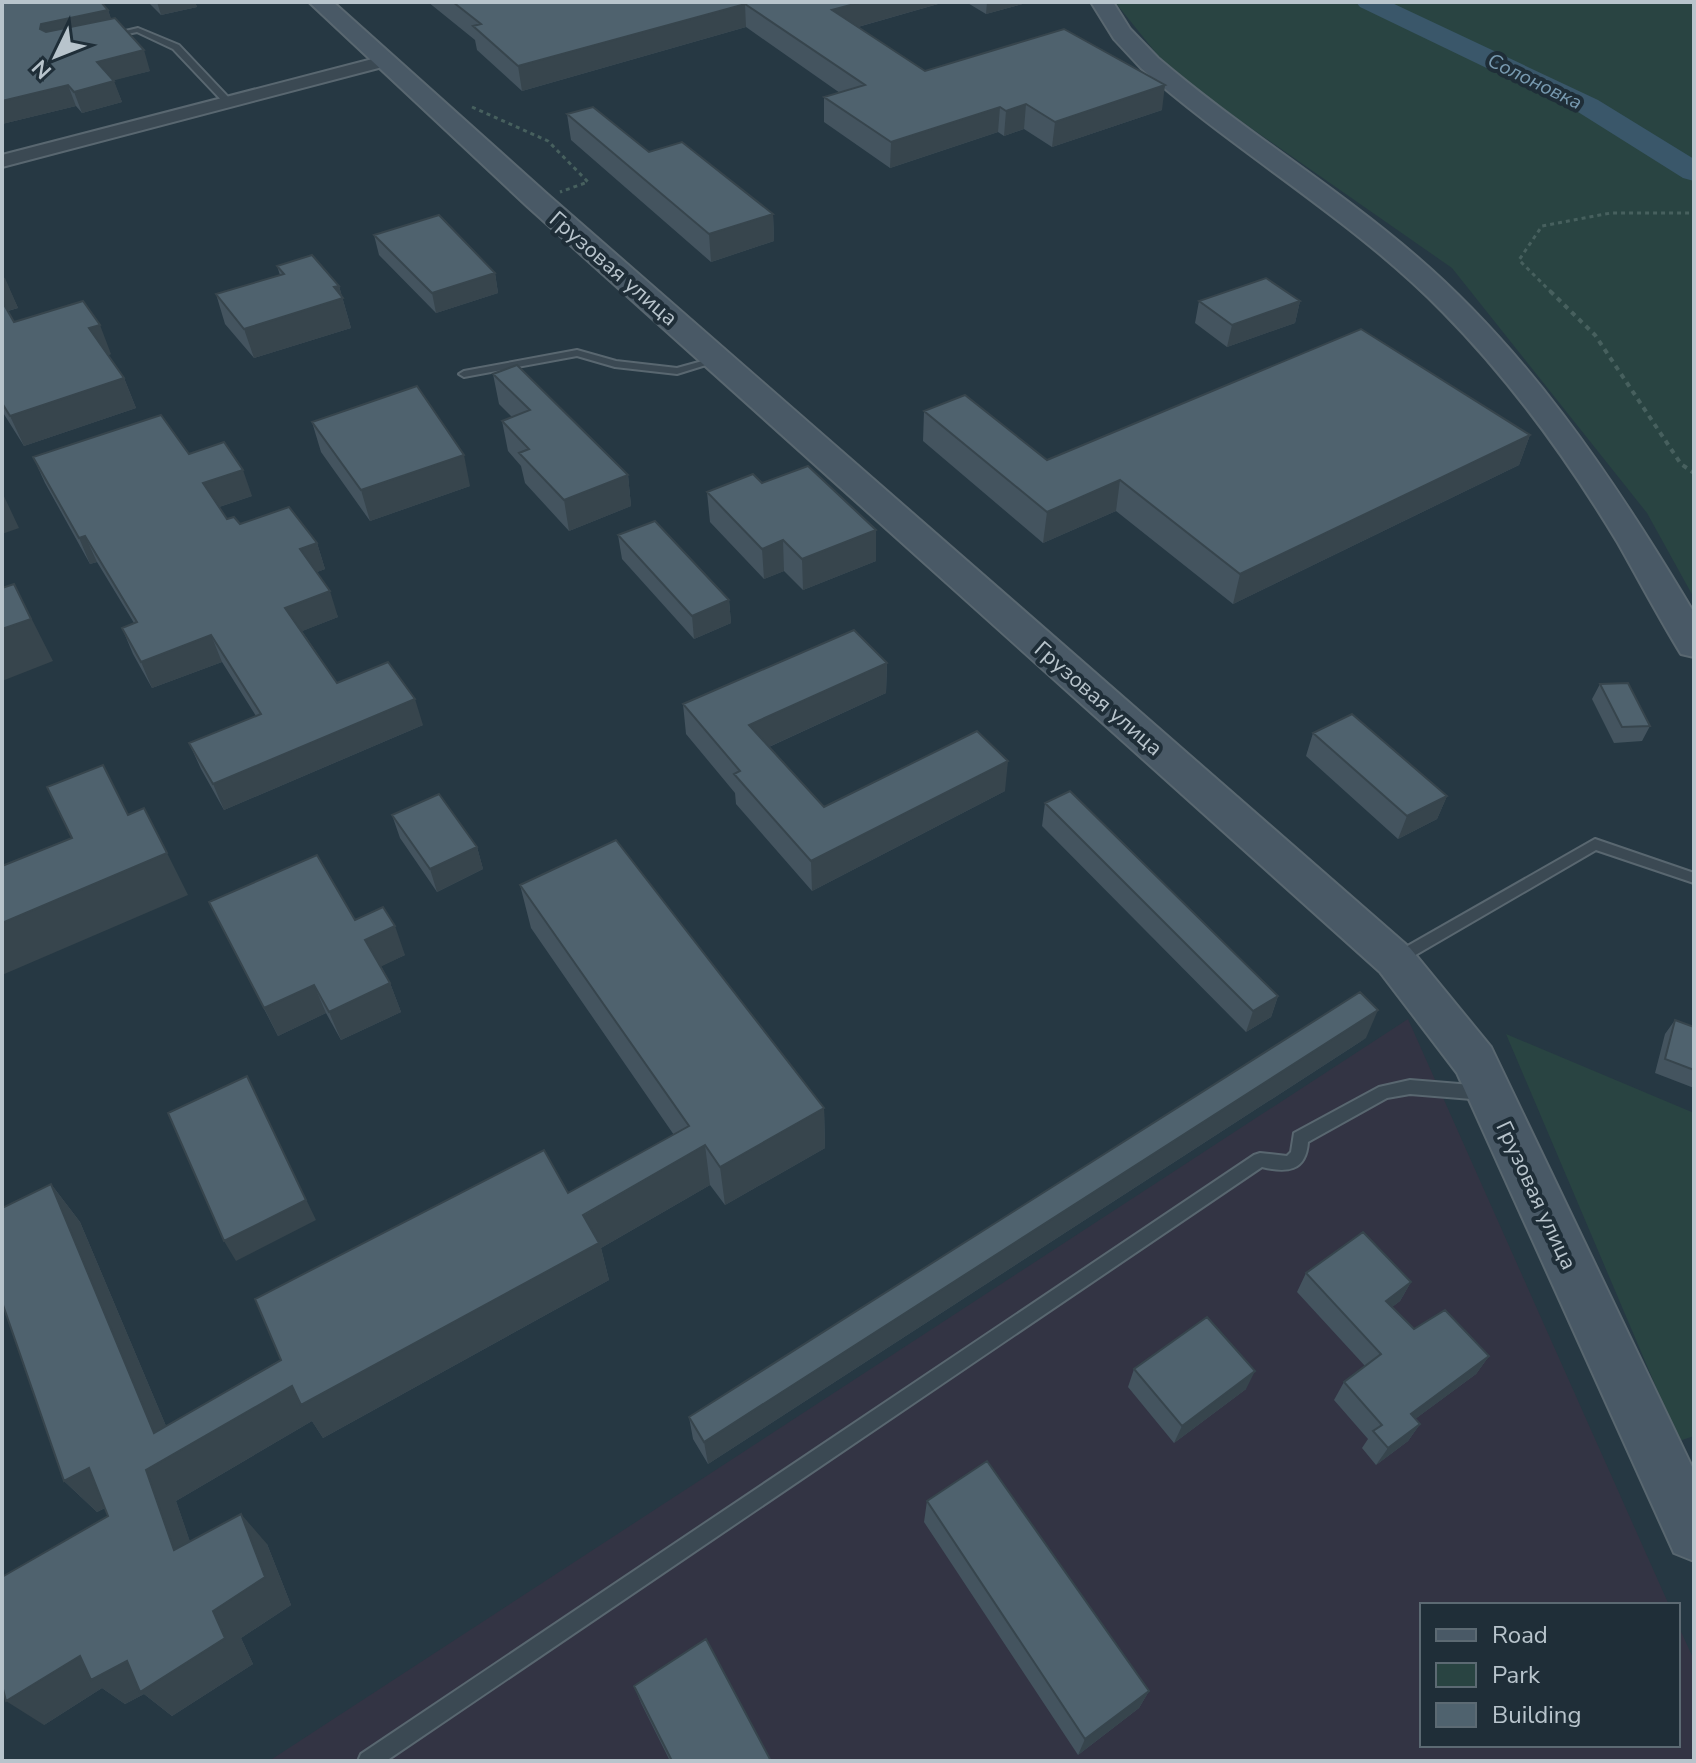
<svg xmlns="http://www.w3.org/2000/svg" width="1696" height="1763" font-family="'Nunito Sans',sans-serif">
<rect width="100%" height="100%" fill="#263843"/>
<path fill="#333444" d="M1408 1019 1669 1605H1422V1745H1678V1625L1694 1660V1761H269Z"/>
<path fill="#294442" d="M1115 2H1694V598L1647 513 1452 268 1172 73Z
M1506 1034 1694 1113V1436L1679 1441Z"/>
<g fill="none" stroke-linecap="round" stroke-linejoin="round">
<path fill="#3a576a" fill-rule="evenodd" d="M1356 2H1390L1598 100 1694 159V181L1683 178 1578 112 1360 7Z"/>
<g stroke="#596770" stroke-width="4">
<path id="lane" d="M138 28 179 45 231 100V104H225L173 49 137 32 108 38 104 36Z
M577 350 616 361 677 368 717 357 722 360 677 374 615 367 577 356 464 377 459 374 464 371Z
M1595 839 1694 873V883L1596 850 1400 964H1390L1388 960 1390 956Z
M1410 1080 1484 1086 1489 1088 1492 1093 1489 1098 1484 1100 1410 1094 1387 1098 1308 1142C1306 1172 1286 1173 1262 1167L386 1761H358L361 1754 1254 1155 1260 1153 1287 1156 1291 1152 1294 1133 1379 1087Z"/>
</g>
<g stroke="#596770" stroke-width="4">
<path id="street" d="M384 56 390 57 393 61 390 65 2 167V155Z"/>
</g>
<g stroke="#596770" stroke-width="4">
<path id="secondary" d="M309 2H333L547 194 1410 948 1491 1047 1694 1471V1561L1674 1553 1457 1073 1380 972 527 206Z
M1091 2H1113L1130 29 1158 58C1241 129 1335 186 1417 257 1527 352 1608 471 1682 593L1694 613V657L1681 654C1659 618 1639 580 1618 543 1568 460 1511 381 1443 312 1352 219 1238 154 1141 68L1114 39Z"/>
</g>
<path stroke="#47605e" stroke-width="3" stroke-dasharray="4 4" stroke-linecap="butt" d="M472 107 548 141 588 182 560 192
M1552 293 1519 260 1542 226 1611 213H1694"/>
<path stroke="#47605e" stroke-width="4" stroke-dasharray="5 5" stroke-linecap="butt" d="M1550 291 1595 335 1681 464 1694 473"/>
<use href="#lane" fill="#3b4953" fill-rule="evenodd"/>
<use href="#street" fill="#3b4953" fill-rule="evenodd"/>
<use href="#secondary" fill="#495966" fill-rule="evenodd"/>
</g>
<path fill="#44545f" d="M2 2 108 10 111 19 150 71 113 80 122 102 82 113 76 106 2 124Z
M148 2H195L197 7 161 15Z
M428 2H945L858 27 925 71 1162 110 1052 147 1024 129 1004 136 998 132 890 168 824 122V97L840 93 746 27 522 91 477 50 475 40Z
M966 2H1030L986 14Z
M567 114 649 152 773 214 774 241 711 262 571 140Z
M374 235 495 273 498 293 436 313 379 255Z
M277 266 339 286 351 328 254 358 225 324 216 294 280 275Z
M2 273 18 308 8 311 14 322 111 354 108 355 124 378 136 408 24 446 2 411Z
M1199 301H1300L1295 323 1227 347 1195 323Z
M493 374 628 475 631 506 569 531 525 483 521 466 508 451 502 421 512 417 499 404Z
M924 411 1047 460 1530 435 1519 465 1233 604 1116 511 1043 543 923 441Z
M312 422 470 486 370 521 321 452Z
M189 454 252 496 219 507 227 519 240 524 317 543 325 569 317 572 338 617 302 631 337 683 423 725 224 810 201 769 189 743 256 716 222 662 152 688 133 654 122 628 134 623 97 562 90 564 45 483 33 457Z
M762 483 876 530V561L803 590 784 571 764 579 710 522 707 492Z
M618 535 729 600 731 623 694 639 622 559Z
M887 663 886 693 769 747 824 807 1005 791 812 891 736 804 735 793 686 734 683 704Z
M1600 684 1650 726 1642 741 1614 743 1592 699Z
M1313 733 1447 796 1437 819 1398 839 1306 756Z
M1045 803 1278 996 1271 1017 1246 1032 1042 826Z
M392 815 477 847 483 869 437 892 400 838Z
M520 885 824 1108 825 1148 725 1205 710 1185 601 1248 609 1280 323 1438 312 1421 176 1501 190 1542 267 1544 291 1605 241 1638 253 1664 172 1716 144 1694 125 1704 102 1688 44 1725 108 1516 105 1508 97 1512 64 1481 51 1184 80 1222 166 1426 568 1193 674 1135 531 928Z
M209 902 355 920 405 955 381 966 390 983 401 1012 341 1040 326 1013 278 1036Z
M1675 1020 1694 1027V1088L1655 1073 1665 1034Z
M1366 1038 708 1464 693 1439 689 1417Z
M1306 1273 1411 1282 1400 1301 1392 1307 1414 1329 1489 1356 1476 1374 1415 1419 1420 1424 1408 1441 1376 1465 1362 1448 1368 1439 1334 1400 1344 1382 1365 1366 1297 1292Z
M1134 1369 1246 1389 1174 1443 1128 1387Z
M927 1501 1149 1691 1139 1708 1078 1755 924 1522Z
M634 1686 771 1761H670L641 1703Z"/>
<path fill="#37454d" d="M157 2H195L197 7 161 15Z
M862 2H945L833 34 832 10Z
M987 2H1030L986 14Z
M745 4 746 27 522 91 518 66Z
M108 10 115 30 48 44 40 29 41 24Z
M144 50 150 71 104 83 97 62Z
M114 81 122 102 82 113 74 92Z
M68 85 76 106 2 124V101Z
M1165 85 1162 110 1052 147 1055 122Z
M1026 104 1024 129 1004 136 1006 111Z
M1000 107 998 132 890 168 891 142Z
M773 214 774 241 711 262 709 234Z
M495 273 498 293 436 313 432 293Z
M5 278 18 308 3 312 2 309V279Z
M339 286 351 328 254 358 244 329Z
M1300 301 1295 323 1227 347 1232 325Z
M100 325 111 354 101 358 89 328Z
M124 378 136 408 24 446 10 416Z
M1530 435 1519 465 1233 604 1240 574Z
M464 455 470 486 370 521 361 490Z
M243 470 252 496 213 509 203 483Z
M628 475 631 506 569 531 564 500Z
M1120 480 1116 511 1043 543 1047 512Z
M2 492 19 528 2 534Z
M876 530V561L803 590 802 559Z
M85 536 97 562 90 564 79 538Z
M783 540 784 571 764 579 762 549Z
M317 543 325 569 309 575 300 549Z
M14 584 53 661 2 681V629Z
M330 591 338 617 295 634 285 608Z
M729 600 731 623 694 639 692 616Z
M211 635 222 662 152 688 141 662Z
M887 663 886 693 751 755 749 725Z
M415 699 423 725 224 810 213 784Z
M1008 761 1005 791 812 891 811 861Z
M1447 796 1437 819 1398 839 1407 816Z
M477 847 483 869 437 892 430 869Z
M167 853 188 895 2 975V923Z
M395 926 405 955 376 969 365 940Z
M390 983 401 1012 341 1040 329 1012Z
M314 985 326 1013 278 1036 264 1008Z
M1278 996 1271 1017 1246 1032 1253 1011Z
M1378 1010 1366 1038 708 1464 704 1442Z
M247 1076 316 1220 236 1261 224 1241Z
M824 1108 825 1148 725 1205 720 1167Z
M705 1145 710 1185 601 1248 609 1280 323 1438 312 1421 176 1501 203 1579 174 1550 146 1470 154 1433 51 1184 80 1222 177 1452Z
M1411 1282 1400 1301 1376 1319 1386 1301Z
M1489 1356 1476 1374 1399 1431 1411 1414Z
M1255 1371 1246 1389 1174 1443 1182 1426Z
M1420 1424 1408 1441 1376 1465 1388 1448Z
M89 1468 120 1500 97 1512 64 1481Z
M241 1514 267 1544 291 1605 241 1638 253 1664 172 1716 144 1694 125 1704 102 1688 44 1725 6 1701 80 1656 213 1611Z
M1149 1691 1139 1708 1078 1755 1085 1739Z"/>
<path fill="#4f626e" stroke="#37454d" stroke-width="2" d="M2 2H101L108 10 41 24 40 29 46 32 115 18 144 50 97 62 114 81 74 92 68 85 2 101Z
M453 2H862L832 10 925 71 1064 29 1165 85 1055 122 1026 104 1006 111 1000 107 891 142 824 97 865 85 745 4 518 66 473 26 481 24Z
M593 107 649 152 682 142 773 214 709 234 567 114Z
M439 215 495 273 432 293 374 235Z
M312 255 339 286 334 287 343 298 244 329 216 294 284 274 277 266Z
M1266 278 1300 301 1232 325 1199 301Z
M2 301 14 322 83 301 100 325 89 328 124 378 10 416 2 403Z
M1361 329 1530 435 1240 574 1120 480 1047 512 924 411 965 395 1047 460Z
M517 365 628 475 564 500 519 453 529 449 502 421 530 410 493 374Z
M417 386 464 455 361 490 312 422Z
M161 415 189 454 224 442 243 470 203 483 227 519 234 517 240 524 289 507 317 543 300 549 330 591 285 608 337 683 388 662 415 699 213 784 189 743 261 714 211 635 141 662 122 628 137 622 85 536 79 538 33 457Z
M808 466 876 530 802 559 783 540 762 549 707 492 753 474 762 483Z
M655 521 729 600 692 616 618 535Z
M14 584 31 619 2 629V588Z
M854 630 887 663 749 725 824 807 977 731 1008 761 811 861 734 774 740 771 683 704Z
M1628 683 1650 726 1622 727 1600 684Z
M1352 714 1447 796 1407 816 1313 733Z
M103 765 128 815 144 808 167 853 2 923V866L72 838 47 787Z
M1070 791 1278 996 1253 1011 1045 803Z
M439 794 477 847 430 869 392 815Z
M616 840 824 1108 720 1167 705 1145 583 1215 599 1243 301 1405 292 1386 146 1470 174 1550 241 1514 265 1577 213 1611 225 1638 140 1692 127 1661 91 1680 80 1656 6 1701 2 1685V1577L108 1516 89 1468 64 1481 2 1302V1208L51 1184 154 1433 281 1360 255 1299 544 1150 568 1193 689 1126 520 885Z
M317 855 355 920 383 907 395 926 365 940 390 983 329 1012 314 985 264 1008 209 902Z
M1360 992 1378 1010 704 1442 689 1417Z
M1675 1020 1694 1027V1070L1665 1059Z
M247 1076 306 1200 224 1241 168 1113Z
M1363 1232 1411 1282 1386 1301 1414 1329 1445 1310 1489 1356 1411 1414 1420 1424 1388 1448 1373 1431 1382 1425 1344 1382 1381 1354 1306 1273Z
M1207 1317 1255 1371 1182 1426 1134 1369Z
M987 1461 1149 1691 1085 1739 927 1501Z
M706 1639 771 1761H672L634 1686Z"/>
<g text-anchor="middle" stroke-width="8" stroke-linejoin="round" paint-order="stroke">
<g font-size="20" font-style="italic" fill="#789ab0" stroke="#1f2e38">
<text transform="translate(1535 81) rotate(26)" y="7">Солоновка</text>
</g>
<g font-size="22" fill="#b8c4cc" stroke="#1f2e38">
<text transform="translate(614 268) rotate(41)" y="8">Грузовая улица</text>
<text transform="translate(1099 698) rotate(41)" y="8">Грузовая улица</text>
<text transform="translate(1537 1195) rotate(65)" y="8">Грузовая улица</text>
</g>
</g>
<rect width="1696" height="1763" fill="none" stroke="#b8c4cc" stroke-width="8"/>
<rect x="1420" y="1603" width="260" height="144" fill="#1f2e38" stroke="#5c6a73" stroke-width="2"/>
<rect x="1436" y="1629" width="40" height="12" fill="#495966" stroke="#5c6a73" stroke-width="2"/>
<text x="1492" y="1643" font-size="24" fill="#b8c4cc">Road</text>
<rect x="1436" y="1663" width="40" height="24" fill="#294442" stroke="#5c6a73" stroke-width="2"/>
<text x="1492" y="1683" font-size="24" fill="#b8c4cc">Park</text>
<rect x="1436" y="1703" width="40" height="24" fill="#4f626e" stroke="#5c6a73" stroke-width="2"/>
<text x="1492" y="1723" font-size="24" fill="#b8c4cc">Building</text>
<g transform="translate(56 56) rotate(227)" stroke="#1f2e38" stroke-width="6" paint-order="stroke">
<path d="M0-6L14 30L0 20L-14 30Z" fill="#b8c4cc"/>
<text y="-12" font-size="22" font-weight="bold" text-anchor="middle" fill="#b8c4cc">N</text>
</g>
</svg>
